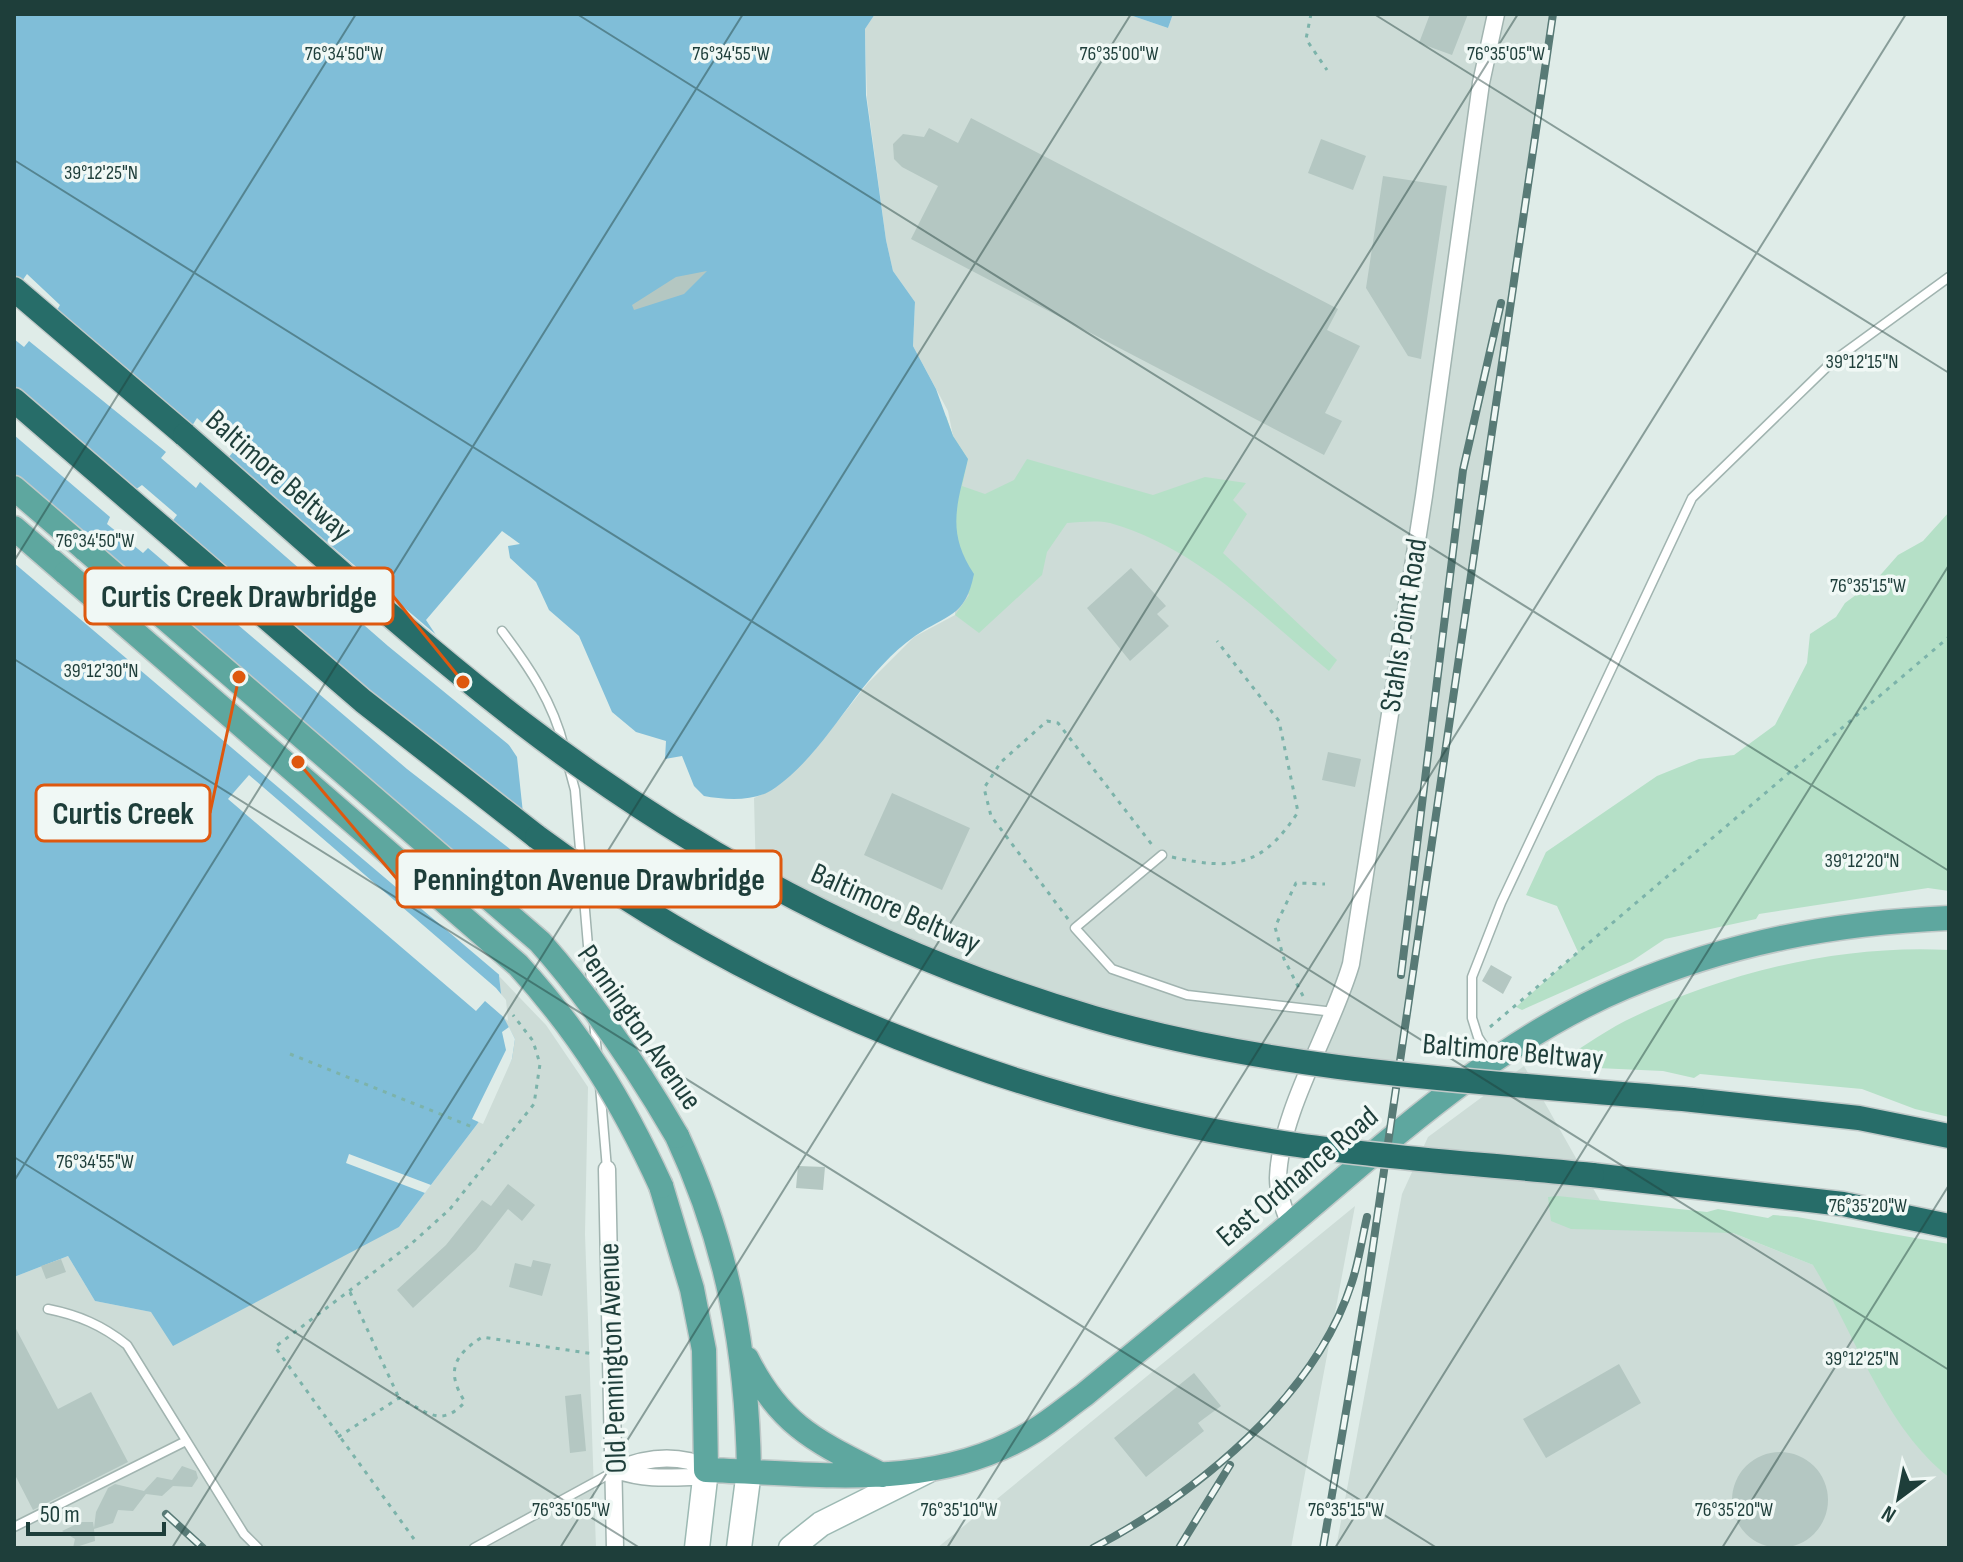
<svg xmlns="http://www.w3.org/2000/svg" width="1963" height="1562" font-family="'Sofia Sans Condensed',sans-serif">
<rect width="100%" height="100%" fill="#dfece8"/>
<path fill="#cddcd7" d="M875 14H1127L1168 28 1173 14H1553L1400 1073 1098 1019 756 878 754 798 774 789 813 752 868 683 914 637 955 615V513L968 459 953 436 948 411 913 346 915 302 893 271 886 240 867 98 865 29Z
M499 976 546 1025 588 1087 585 1234 596 1548H14V1277L68 1256 95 1301 151 1312 399 1227 478 1123 515 1039 504 1019Z
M1524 1066 1607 1213 1710 1224 1886 1294 1949 1337V1548H1336L1402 1194 1428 1137Z
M1355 1206 1291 1548H937Z"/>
<path fill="#b5e0c7" d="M946 416 953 436 968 459 962 486 985 494 1014 480 1027 459 1153 495 1205 477 1246 483 1233 500 1247 514 1223 553 1337 660 1329 671C1262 616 1196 547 1110 523 1097 520 1080 522 1067 523L1047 552 1042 575 979 633 955 615 969 595 875 431Z
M1949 512V891L1928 888 1759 914 1756 919 1665 939 1632 961 1522 1010 1516 1007 1578 952 1557 906 1526 895 1546 852 1657 776 1699 759 1734 755 1775 725 1807 663 1810 634 1836 617 1845 603 1876 580 1898 555 1923 541Z
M1949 950V1117L1915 1109 1862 1089 1700 1074 1694 1078 1663 1071 1553 1066C1577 1051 1600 1034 1625 1021 1723 973 1839 944 1949 950Z
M1558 1196 1707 1212 1718 1209 1768 1218 1773 1215 1797 1217 1949 1244V1477C1885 1428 1854 1332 1813 1265L1733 1233 1571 1229 1551 1221 1548 1197Z"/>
<path fill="#80bed8" d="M14 14H875L865 29 866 95 886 240 893 271 915 302 913 346 936 389 953 436 968 459C957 505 946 532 974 574 965 618 947 614 915 636 858 676 831 748 775 788 756 802 726 800 704 796L694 786 682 756 665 759 666 741 636 732 612 712 579 636 549 610 536 582 510 558 508 546 520 544 502 531 426 620 517 757 529 869 499 976 504 1018 515 1039 512 1059 478 1123 399 1227 173 1346 151 1312 95 1301 68 1256 14 1277Z
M1127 14H1173L1168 28Z"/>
<path fill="#dfece8" d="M14 274 22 281 27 274 60 305 57 310 192 426 197 418 234 451 228 458 447 644 519 753 388 646 200 482 196 488 161 458 166 452 29 341 24 347 14 339Z
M14 389 135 490 142 485 177 515 171 523 364 690 528 820 533 867 407 769 148 548 143 553 107 524 110 517 14 435Z
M14 474 521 912 503 978 14 563Z
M249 775 496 988 506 1000 508 1021 485 1001 476 1011 228 799Z
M509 1027 515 1039 512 1059 483 1124 472 1119 506 1050 502 1032Z
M349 1154 431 1185 425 1193 346 1163Z"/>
<path fill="#b4c7c2" d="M1430 14H1468L1452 55 1419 43Z
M971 118 1338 309 1327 330 1360 346 1325 413 1342 421 1324 455 911 239 938 186 902 167 894 159 893 144 903 134 924 137 929 128 958 143Z
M1321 139 1366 156 1353 190 1308 173Z
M1383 176 1447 186 1421 359 1408 356 1366 288Z
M707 271 684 294 634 310 632 305 676 277Z
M1131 568 1166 606 1157 614 1169 626 1130 661 1087 608Z
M1328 752 1361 759 1355 787 1322 780Z
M892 793 970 828 942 890 864 855Z
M1491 965 1512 977 1503 994 1482 981Z
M798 1166 825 1167 823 1190 796 1188Z
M508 1184 535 1205 522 1221 508 1209 476 1250 413 1308 397 1290 446 1245 482 1200 491 1206Z
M61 1259 66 1272 46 1279 41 1266Z
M533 1260 551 1264 542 1296 509 1287 515 1263 531 1267Z
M14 1325 58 1409 91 1392 128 1462 33 1510 14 1473Z
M1619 1364 1641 1403 1546 1458 1523 1419Z
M1194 1373 1221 1406 1198 1423 1204 1431 1146 1477 1114 1438Z
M581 1394 586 1451 570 1453 565 1396Z
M1732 1500a48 48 0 1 1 96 0a48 48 0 1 1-96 0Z
M182 1466 196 1471 198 1478 192 1487 173 1486 162 1496 146 1494 133 1511 118 1510 113 1523 94 1529 95 1541 73 1548 75 1539 62 1531 81 1522H93L94 1528 96 1512 108 1488 115 1484 144 1491 157 1477 172 1480Z"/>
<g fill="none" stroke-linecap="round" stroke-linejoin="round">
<g stroke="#a1b4b0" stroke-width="11">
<path id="service" d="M502 631C529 667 553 702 564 747
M568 764 575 790 581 861
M1162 855 1075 928 1112 969 1187 995 1334 1012
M582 875 592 993
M594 1022 597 1053
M1493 1060 1478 1037 1472 1018V977L1501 903 1692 498 1832 362 1949 277
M600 1086 607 1169
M48 1309C78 1315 102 1325 127 1345L244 1534 258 1548
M14 1527 186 1441
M474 1548 615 1471"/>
</g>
<g stroke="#a1b4b0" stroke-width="19">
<path id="minor" d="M607 1169 615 1548
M1290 1225C1284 1210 1278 1194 1278 1178 1280 1111 1332 1030 1351 964L1424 496 1481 83 1496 14
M616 1470C639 1460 663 1455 689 1461 696 1463 698 1468 706 1470
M616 1470C642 1479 664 1478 692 1477L700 1469"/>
</g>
<g stroke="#9cb9b3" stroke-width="27">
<path id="secondary" d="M697 1548 706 1470
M739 1548 749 1471
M791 1548 821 1524 927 1471"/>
</g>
<g stroke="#c0c9c8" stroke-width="27">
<path id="primary" d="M14 488 86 550
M14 528 66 573
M677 1136C728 1245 747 1351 749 1471
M661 1186 692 1289 704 1350 706 1470C817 1473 933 1493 1034 1431 1051 1421 1067 1407 1084 1395 1154 1337 1225 1280 1294 1221 1397 1134 1499 1040 1625 987 1732 942 1834 923 1949 918
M747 1359C781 1427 818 1442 882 1475"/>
</g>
<g stroke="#c0c9c8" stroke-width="27">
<path id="motorway" d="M14 289 185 435
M14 400 363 701 537 837
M1692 1100 1859 1118 1949 1136
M1592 1175 1843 1204 1949 1226"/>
</g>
<path stroke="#7cb3aa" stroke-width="3" stroke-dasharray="4 6" stroke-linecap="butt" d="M1311 14 1306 39 1327 70
M1172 857C1234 871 1263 866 1298 812L1279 721 1217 641
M1068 919 991 816 984 788 1001 762 1047 721 1058 723 1153 846
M1303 996 1284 959 1275 927 1296 883 1325 884
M1490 1027 1949 637
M290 1054 475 1128
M350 1292 399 1398
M338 1437 399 1398C427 1411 440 1429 465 1402 446 1372 453 1356 482 1337L594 1354
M414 1539 275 1347 411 1244 450 1209 534 1104 540 1064 533 1041 513 1015"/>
<use href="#service" stroke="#fff" stroke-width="8"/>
<use href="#minor" stroke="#fff" stroke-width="16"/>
<use href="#secondary" stroke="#fff" stroke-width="24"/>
<use href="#primary" stroke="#5ea79f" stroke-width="24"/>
<use href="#motorway" stroke="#276d69" stroke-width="24"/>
<g stroke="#587a76" stroke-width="8">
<path id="rail" d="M1401 975 1463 470 1501 303
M166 1514 203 1548
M1093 1548C1196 1494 1315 1398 1352 1282 1359 1261 1362 1238 1367 1217
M1179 1548 1230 1465
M1323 1548 1367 1287 1553 14"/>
</g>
<use href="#rail" stroke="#f0f8f5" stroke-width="5" stroke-dasharray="15" stroke-linecap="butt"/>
<g stroke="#c0c9c8" stroke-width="27" stroke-linecap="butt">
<path id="primary-bridge" d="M86 550 540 942C593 1002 637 1067 677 1136
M66 573 518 965C581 1034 622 1101 661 1186"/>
</g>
<g stroke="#c0c9c8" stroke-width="27" stroke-linecap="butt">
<path id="motorway-bridge" d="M185 435C296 532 405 633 522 723 694 855 885 957 1094 1018 1287 1074 1493 1082 1692 1100
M537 837C760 1001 1024 1105 1297 1145 1395 1159 1494 1165 1592 1175"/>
</g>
<use href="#primary-bridge" stroke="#5ea79f" stroke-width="24"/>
<use href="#motorway-bridge" stroke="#276d69" stroke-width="24"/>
</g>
<path fill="none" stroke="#1e3e3a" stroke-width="2" stroke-opacity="0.45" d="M577 14 1949 871M1374 14 1949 373M14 160 1949 1370M14 561 356 14M14 659 1437 1548M14 1157 640 1548M14 1181 743 14M172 1548 1131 14M560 1548 1518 14M947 1548 1906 14M1335 1548 1949 565M1722 1548 1949 1185"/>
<g text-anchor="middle" stroke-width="7" stroke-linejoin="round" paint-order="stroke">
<g font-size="30" fill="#1e3e3a" stroke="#f0f8f5">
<text transform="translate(279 475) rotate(41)" y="10">Baltimore Beltway</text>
<text transform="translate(1403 625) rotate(-81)" y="10">Stahls Point Road</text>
<text transform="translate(896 908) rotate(24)" y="10">Baltimore Beltway</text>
<text transform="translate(640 1027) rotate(55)" y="10">Pennington Avenue</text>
<text transform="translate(1513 1051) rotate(5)" y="10">Baltimore Beltway</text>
<text transform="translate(1297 1176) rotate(-40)" y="10">East Ordnance Road</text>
<text transform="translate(612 1358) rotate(-92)" y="10">Old Pennington Avenue</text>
</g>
</g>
<g font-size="20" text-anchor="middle" fill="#1e3e3a" stroke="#f0f8f5" stroke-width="7" stroke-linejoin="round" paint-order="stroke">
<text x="344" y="60">76°34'50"W</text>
<text x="731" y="60">76°34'55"W</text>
<text x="1119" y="60">76°35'00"W</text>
<text x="1506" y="60">76°35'05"W</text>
<text x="101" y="179">39°12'25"N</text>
<text x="1862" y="368">39°12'15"N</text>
<text x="95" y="547">76°34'50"W</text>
<text x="1868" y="592">76°35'15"W</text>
<text x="101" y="677">39°12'30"N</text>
<text x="1862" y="867">39°12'20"N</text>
<text x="95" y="1168">76°34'55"W</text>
<text x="1868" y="1212">76°35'20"W</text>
<text x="1862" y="1365">39°12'25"N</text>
<text x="571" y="1516">76°35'05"W</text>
<text x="959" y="1516">76°35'10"W</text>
<text x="1346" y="1516">76°35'15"W</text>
<text x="1734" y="1516">76°35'20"W</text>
</g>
<path fill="none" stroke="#de580e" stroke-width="3" d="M463 682L393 596M239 677L210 813M298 762L397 879"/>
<g fill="#de580e" stroke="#f0f8f5" stroke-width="3">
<circle cx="463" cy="682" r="8"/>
<circle cx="239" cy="677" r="8"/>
<circle cx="298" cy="762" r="8"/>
</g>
<g fill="#f0f8f5" stroke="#de580e" stroke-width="3">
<rect x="85" y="568" width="308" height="56" rx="8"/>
<rect x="36" y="785" width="174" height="56" rx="8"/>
<rect x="397" y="851" width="384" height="56" rx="8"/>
</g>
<g font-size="32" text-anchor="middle" font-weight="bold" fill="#1e3e3a">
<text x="239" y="607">Curtis Creek Drawbridge</text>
<text x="123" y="824">Curtis Creek</text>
<text x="589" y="890">Pennington Avenue Drawbridge</text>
</g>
<rect width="1963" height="1562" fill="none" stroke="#1e3e3a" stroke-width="32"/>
<g transform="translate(1899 1498) rotate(212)" stroke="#f0f8f5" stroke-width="6" paint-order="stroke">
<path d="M0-6L14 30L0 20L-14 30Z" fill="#1e3e3a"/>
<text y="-12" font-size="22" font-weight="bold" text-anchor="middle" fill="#1e3e3a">N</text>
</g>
<path d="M28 1522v12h136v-12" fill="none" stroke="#1e3e3a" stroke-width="4"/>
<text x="40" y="1522" font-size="24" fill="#1e3e3a" stroke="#f0f8f5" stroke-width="6" paint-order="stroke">50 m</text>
</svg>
